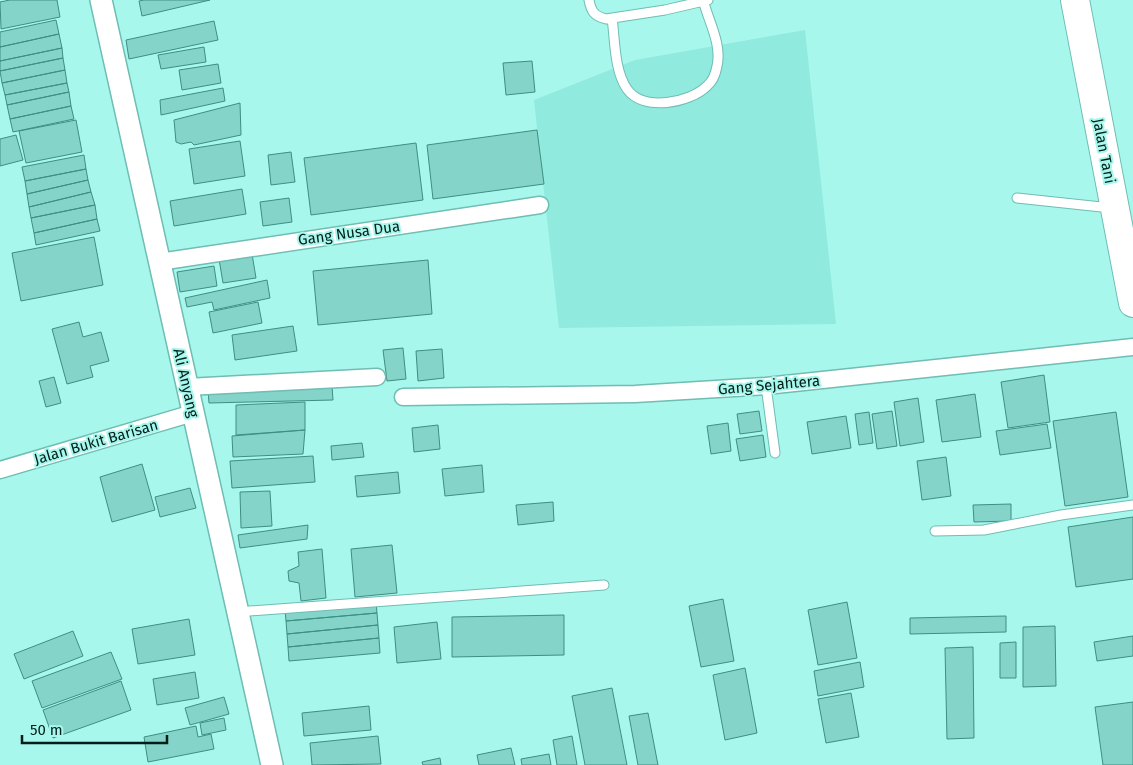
<svg xmlns="http://www.w3.org/2000/svg" width="1133" height="765" font-family="'Fira Sans',sans-serif">
<rect width="100%" height="100%" fill="#a7f7ec"/>
<path fill="#90eade" d="M805 30 836 324 559 328 534 100 635 60Z"/>
<path fill="#85d4c9" stroke="#3e8e84" d="M10 0H57L60 17 1 29 0 2Z
M144 0H210L142 16 139 1Z
M56 20 59 34 0 47V32Z
M214 21 218 40 129 59 126 40Z
M59 34 62 48 0 61V47Z
M204 47 206 62 161 69 158 55Z
M62 48 63 58 0 71V61Z
M63 58 65 70 2 83 0 71Z
M532 61 535 92 506 95 503 63Z
M218 64 221 83 182 90 179 70Z
M65 70 67 83 5 95 2 83Z
M67 83 69 92 7 105 5 95Z
M223 88 225 101 161 115 160 100Z
M69 92 71 106 10 119 7 105Z
M240 103 241 135 194 145 191 142 181 144 176 142 174 120Z
M71 106 74 119 13 132 10 119Z
M76 120 82 152 26 163 19 131Z
M537 130 544 184 433 199 427 145Z
M16 135 23 160 0 166V139Z
M240 141 245 176 194 184 189 149Z
M416 143 423 200 311 215 304 158Z
M291 152 295 182 271 185 268 155Z
M84 155 86 169 25 181 22 167Z
M86 169 88 180 27 194 25 181Z
M88 180 91 192 29 207 27 194Z
M242 189 246 214 174 226 170 201Z
M91 192 95 205 31 218 29 207Z
M289 198 292 222 263 226 260 202Z
M95 205 97 219 34 233 31 218Z
M97 219 100 231 36 245 34 233Z
M94 237 103 285 21 301 12 253Z
M252 254 256 278 223 283 219 259Z
M428 260 432 314 318 325 313 271Z
M214 266 217 286 180 292 177 272Z
M267 280 270 298 214 310 212 302 187 307 185 298Z
M258 302 262 323 213 333 209 312Z
M79 322 83 337 101 332 109 361 90 366 93 377 67 384 52 329Z
M293 326 297 351 235 360 232 335Z
M403 348 406 379 387 381 383 350Z
M442 349 444 378 418 381 416 351Z
M1044 375 1050 422 1008 428 1001 382Z
M54 377 61 403 46 407 39 381Z
M332 386 333 400 209 403 208 390Z
M975 394 981 437 942 442 936 400Z
M918 398 924 442 900 446 894 402Z
M305 402V430L236 435V405Z
M759 411 762 431 740 434 737 414Z
M892 411 897 446 877 449 872 414Z
M869 412 873 443 859 445 855 414Z
M1116 412 1128 497 1065 506 1053 421Z
M846 416 851 448 812 454 807 422Z
M728 423 731 451 711 454 707 426Z
M1047 424 1051 448 1000 455 996 431Z
M438 425 440 449 414 452 412 428Z
M305 430 303 454 233 457 232 436Z
M763 435 766 457 740 461 736 439Z
M362 443 364 457 332 460 331 446Z
M313 456 315 482 232 488 230 461Z
M946 457 951 496 922 500 917 461Z
M142 464 155 510 112 522 100 477Z
M482 465 484 492 445 496 442 469Z
M398 472 400 493 357 497 355 476Z
M190 488 196 508 160 517 155 497Z
M270 491 272 526 241 528 240 492Z
M553 502 554 521 518 525 516 505Z
M1011 504V521L974 522 973 505Z
M1133 517V579L1076 587 1068 527Z
M308 525 307 539 240 548 238 535Z
M392 545 397 593 355 597 351 549Z
M322 549 326 598 301 601 299 583 289 581 288 571 299 566 298 552Z
M723 599 734 661 701 667 689 606Z
M376 602 377 613 286 621 285 610Z
M847 602 857 658 818 665 808 610Z
M377 613 378 625 287 634 286 621Z
M564 615V655L452 657V617Z
M1006 616V632L910 634V618Z
M189 619 195 655 138 664 132 629Z
M437 622 441 659 397 663 394 627Z
M378 625 379 638 288 647 287 634Z
M1055 626 1056 686 1023 687V627Z
M73 631 83 656 24 679 14 654Z
M1133 636V656L1097 661 1094 642Z
M379 638 380 653 289 661 288 647Z
M1016 642V678H1000V643Z
M973 647 974 738 947 739 945 648Z
M111 652 122 679 42 708 32 681Z
M860 662 864 687 818 696 814 671Z
M745 668 757 733 725 740 713 675Z
M195 672 199 698 157 705 153 679Z
M121 681 131 710 53 738 43 710Z
M612 688 627 765H585L572 696Z
M851 693 859 737 826 743 818 699Z
M224 697 229 714 190 725 185 708Z
M1133 702V765H1103L1095 707Z
M369 706 371 730 304 736 302 713Z
M648 713 658 765H638L629 716Z
M224 718 226 730 202 735 200 723Z
M196 726 198 737 211 734 214 749 148 762 144 737Z
M378 736 381 764 312 765 310 743Z
M572 736 577 765H557L553 740Z
M511 748 515 765H479L477 755Z
M549 754 551 765H522L521 759Z
M440 758 441 765H423L422 762Z"/>
<g fill="none" stroke-linecap="round" stroke-linejoin="round">
<g stroke="#6fbdb3" stroke-width="11">
<path id="service" d="M589 0C591 11 594 16 606 19L665 10 708 0
M612 18C615 39 614 70 627 89 643 112 690 103 707 86 713 81 716 72 717 66 722 45 709 22 704 3
M1017 198 1111 208
M766 386 775 453
M935 531 984 530 1061 515 1133 505
M236 612 604 585"/>
</g>
<g stroke="#6fbdb3" stroke-width="19">
<path id="minor" d="M159 262 540 205
M187 387 377 377
M403 397 635 394 766 386 1133 347
M0 470 193 413"/>
</g>
<g stroke="#6fbdb3" stroke-width="24">
<path id="tertiary" d="M101 0 272 765"/>
</g>
<g stroke="#6fbdb3" stroke-width="30">
<path id="trunk" d="M1075 0 1133 303"/>
</g>
<use href="#service" stroke="#fff" stroke-width="9"/>
<use href="#minor" stroke="#fff" stroke-width="16"/>
<use href="#tertiary" stroke="#fff" stroke-width="21"/>
<use href="#trunk" stroke="#fff" stroke-width="28"/>
</g>
<g text-anchor="middle" stroke-width="4" stroke-linejoin="round" paint-order="stroke">
<g font-size="15" fill="#001e1a" stroke="#a7f7ec">
<text transform="translate(1104 151) rotate(79)" y="5">Jalan Tani</text>
<text transform="translate(349 233) rotate(-8)" y="5">Gang Nusa Dua</text>
<text transform="translate(186 383) rotate(77)" y="5">Ali Anyang</text>
<text transform="translate(769 385) rotate(-5)" y="5">Gang Sejahtera</text>
<text transform="translate(96 442) rotate(-16)" y="5">Jalan Bukit Barisan</text>
</g>
</g>
<path d="M22 735v8h145v-8" fill="none" stroke="#001e1a" stroke-width="2.5"/>
<text x="30" y="735" font-size="15" fill="#001e1a" stroke="#a7f7ec" stroke-width="4" paint-order="stroke">50 m</text>
</svg>
